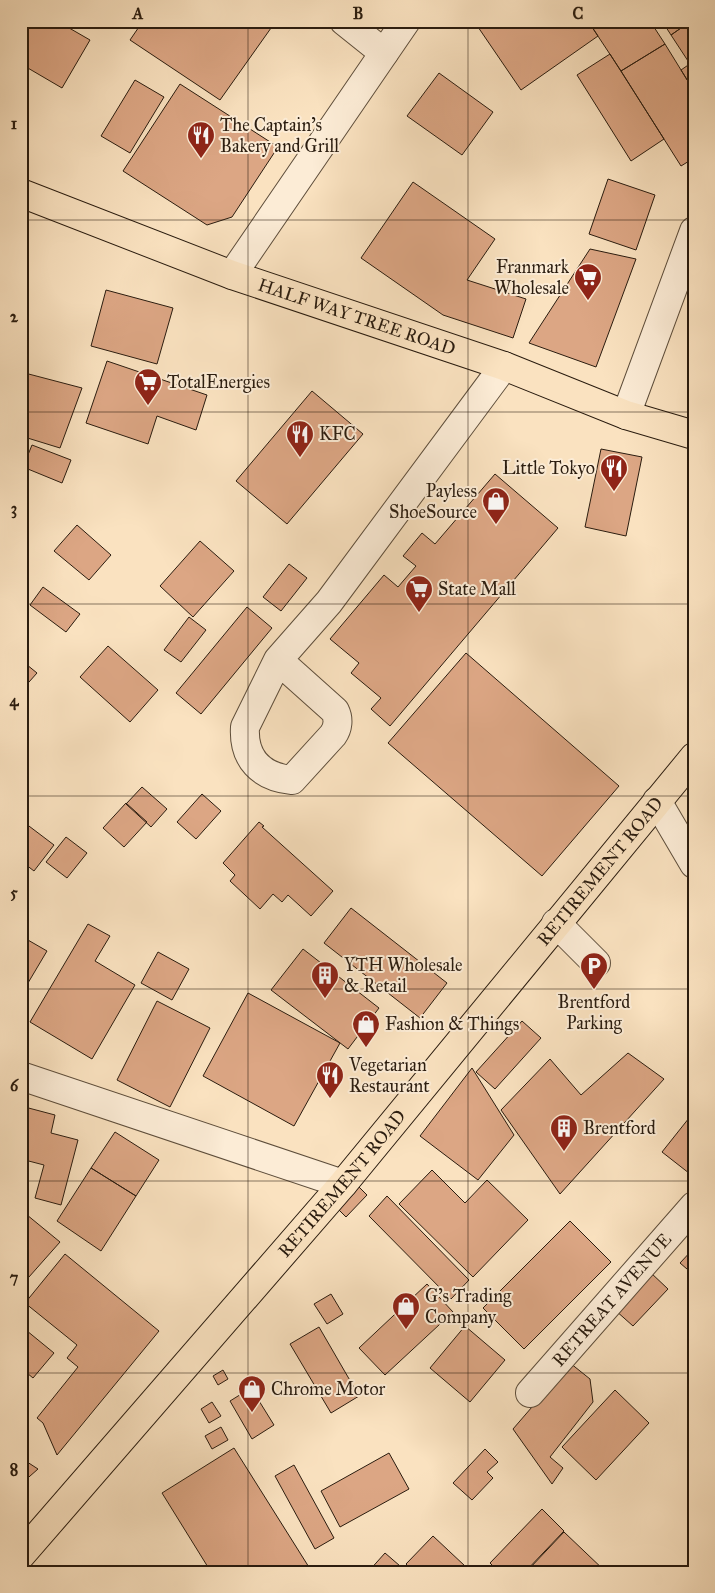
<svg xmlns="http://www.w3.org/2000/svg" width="715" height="1593" font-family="'IM FELL Great Primer',serif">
<rect width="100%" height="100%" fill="#fae2c0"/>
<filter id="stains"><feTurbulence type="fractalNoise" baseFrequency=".004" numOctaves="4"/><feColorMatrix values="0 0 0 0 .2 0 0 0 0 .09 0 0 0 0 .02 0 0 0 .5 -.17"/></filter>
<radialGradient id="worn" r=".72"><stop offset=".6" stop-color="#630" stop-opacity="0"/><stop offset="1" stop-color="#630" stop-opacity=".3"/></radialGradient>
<path fill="#dca684" stroke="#2a1c0f" d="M21 21H57L90 40 62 88 21 64Z
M143 21H276L220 100 130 40Z
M487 21H588L598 36 521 90 478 27Z
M588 21H650L665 44 621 71Z
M662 21H691L671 35Z
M691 21H694V61L690 64 671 35Z
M665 44 694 91V158L681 166 621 71Z
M610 54 664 139 631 161 577 75Z
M694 61V91L681 70Z
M439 73 493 112 462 155 407 116Z
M135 80 164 97 130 153 101 136Z
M180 84 278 147 232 217 207 225 123 171Z
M608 179 655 195 636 250 589 234Z
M413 182 495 239 467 280 526 299 513 338 443 315 361 258Z
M590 249 636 259 596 367 529 343Z
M106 290 173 308 157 364 91 346Z
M107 361 207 395 196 430 157 416 148 444 86 423Z
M21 372 82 388 60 448 21 436Z
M312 391 363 434 287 524 236 481Z
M32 445 71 460 62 483 23 467Z
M601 449 642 457 626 536 585 527Z
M495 474 558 528 390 726 371 709 381 698 351 673 359 663 330 639 384 575 398 587 416 566 403 556 422 533 435 544Z
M77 525 111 555 89 580 54 551Z
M200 541 234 571 193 617 160 586Z
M289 564 307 578 281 611 263 597Z
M43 587 80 614 66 632 30 605Z
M247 607 272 628 201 714 176 693Z
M189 617 206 630 181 662 164 650Z
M108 646 158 690 130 722 80 677Z
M466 653 619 786 542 876 388 743Z
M21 660 37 673 21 691Z
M142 787 167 809 151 827 126 804Z
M202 794 221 811 196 839 177 822Z
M126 803 147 822 124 847 103 828Z
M21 820 54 845 34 871 21 861Z
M259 822 264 826 262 827 333 891 311 916 288 895 282 902 273 894 260 909 230 881 235 875 223 863Z
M66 837 87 853 67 878 46 862Z
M351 908 447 983 420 1018 324 943Z
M88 924 110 936 95 961 135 985 92 1059 30 1022Z
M21 936 47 951 25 988 21 985Z
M303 949 379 1008 348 1049 271 990Z
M158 952 189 969 172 1000 141 983Z
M248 993 340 1043 294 1126 203 1076Z
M157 1001 210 1028 170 1107 117 1080Z
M522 1021 541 1038 495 1089 476 1072Z
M628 1053 664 1079 560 1194 501 1110 550 1059 581 1095Z
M472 1068 514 1135 478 1180 420 1136Z
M21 1106 55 1115 51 1133 78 1140 61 1205 35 1198 44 1165 21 1159Z
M693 1113H694V1177L662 1152Z
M115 1132 159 1160 136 1196 91 1168Z
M91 1168 136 1196 101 1251 57 1221Z
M432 1170 465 1203 487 1180 528 1220 473 1277 399 1204Z
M357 1185 367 1195 346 1217 336 1207Z
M387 1196 469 1280 451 1299 369 1216Z
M21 1210 60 1242 21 1286Z
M570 1221 611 1262 524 1349 483 1308Z
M694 1248V1275L680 1263Z
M65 1254 159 1331 57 1455 43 1423 37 1418 78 1367 67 1358 77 1345 25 1303Z
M650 1272 668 1289 633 1326 615 1310Z
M427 1284 453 1312 385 1375 359 1348Z
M331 1294 343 1314 327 1324 314 1304Z
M21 1326 54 1353 33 1378 21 1368Z
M465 1326 505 1360 470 1402 430 1368Z
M319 1327 359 1396 331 1413 290 1344Z
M570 1363 590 1379 593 1402 550 1457 563 1468 552 1484 513 1429Z
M223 1370 228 1379 218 1385 213 1376Z
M251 1388 274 1425 252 1439 230 1401Z
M615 1390 649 1423 596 1480 562 1447Z
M212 1402 221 1416 209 1423 201 1409Z
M221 1427 228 1440 212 1449 205 1436Z
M234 1448 312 1572H211L162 1493Z
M485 1449 498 1462 487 1472 493 1478 472 1500 453 1483Z
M389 1453 409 1489 340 1527 321 1491Z
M21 1458 38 1469 21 1484Z
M294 1465 334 1538 315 1549 275 1476Z
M542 1509 564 1531 525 1572H499L490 1563Z
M564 1532 606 1572H531L529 1569Z
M433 1536 465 1566 460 1572H414L406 1564Z
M385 1553 407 1572H368Z"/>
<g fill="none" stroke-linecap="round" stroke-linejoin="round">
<g stroke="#5e4e3b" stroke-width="30">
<g id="minor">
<path d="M344 21 384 53"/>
<path d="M232 275 406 21"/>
<path d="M626 415 694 231"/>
<path d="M278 660 335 711C339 719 338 728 333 735L292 780C261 777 243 759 245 727L278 660 329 602 504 366"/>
<path d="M657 801 694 864"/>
<path d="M556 923 596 963"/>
<path d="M21 1076 343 1184"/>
<path id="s1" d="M530 1393 694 1206"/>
</g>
</g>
<g stroke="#2a1c0f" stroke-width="30">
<g id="major">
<path id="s2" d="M21 193 232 275 504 366 626 415 694 435"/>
<path id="s3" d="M21 1555 343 1184 694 757"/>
</g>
</g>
<use href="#minor" stroke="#fcecd6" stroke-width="28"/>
<use href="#major" stroke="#fae2c0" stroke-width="28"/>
</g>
<path fill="none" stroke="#2a1c0f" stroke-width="1" stroke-opacity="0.55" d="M248 21V1572M468 21V1572M21 220H694M21 412H694M21 604H694M21 796H694M21 989H694M21 1181H694M21 1373H694"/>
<defs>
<g id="restaurant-pin" transform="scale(1.4375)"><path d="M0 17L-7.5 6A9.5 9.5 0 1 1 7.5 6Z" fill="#8f2418" stroke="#fcecd6"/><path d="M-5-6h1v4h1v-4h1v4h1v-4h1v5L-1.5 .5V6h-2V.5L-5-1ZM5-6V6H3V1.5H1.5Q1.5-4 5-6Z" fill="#fff"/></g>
<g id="supermarket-pin" transform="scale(1.4375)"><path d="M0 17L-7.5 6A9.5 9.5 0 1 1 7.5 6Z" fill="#8f2418" stroke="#fcecd6"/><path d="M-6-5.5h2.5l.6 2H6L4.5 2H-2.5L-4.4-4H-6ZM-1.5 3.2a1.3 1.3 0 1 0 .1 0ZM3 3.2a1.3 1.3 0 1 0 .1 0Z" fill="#fff"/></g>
<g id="shop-pin" transform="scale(1.4375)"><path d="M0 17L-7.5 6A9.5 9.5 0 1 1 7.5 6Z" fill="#8f2418" stroke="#fcecd6"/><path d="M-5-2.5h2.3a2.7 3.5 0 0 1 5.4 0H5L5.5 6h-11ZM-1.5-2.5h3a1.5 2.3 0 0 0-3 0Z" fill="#fff"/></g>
<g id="parking-pin" transform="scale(1.4375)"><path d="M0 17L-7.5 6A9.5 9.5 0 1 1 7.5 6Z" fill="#8f2418" stroke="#fcecd6"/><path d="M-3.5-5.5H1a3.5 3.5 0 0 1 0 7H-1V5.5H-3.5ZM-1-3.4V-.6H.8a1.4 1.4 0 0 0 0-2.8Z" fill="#fff"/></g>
<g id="building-pin" transform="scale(1.4375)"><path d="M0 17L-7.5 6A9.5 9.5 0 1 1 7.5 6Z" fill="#8f2418" stroke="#fcecd6"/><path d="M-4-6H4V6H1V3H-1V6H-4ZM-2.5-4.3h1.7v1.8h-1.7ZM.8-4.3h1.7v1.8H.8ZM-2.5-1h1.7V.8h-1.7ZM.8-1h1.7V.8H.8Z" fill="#fff"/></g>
</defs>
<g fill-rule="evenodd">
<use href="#restaurant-pin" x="201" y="135"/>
<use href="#supermarket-pin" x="588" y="277"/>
<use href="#supermarket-pin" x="148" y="382"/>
<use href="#restaurant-pin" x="300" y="434"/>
<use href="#restaurant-pin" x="614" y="468"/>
<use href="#shop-pin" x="496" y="501"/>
<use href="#supermarket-pin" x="419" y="589"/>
<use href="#parking-pin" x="594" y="966"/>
<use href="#building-pin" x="325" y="975"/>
<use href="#shop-pin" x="366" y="1024"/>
<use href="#restaurant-pin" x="330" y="1075"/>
<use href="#building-pin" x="564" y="1128"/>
<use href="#shop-pin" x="406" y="1306"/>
<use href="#shop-pin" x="252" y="1389"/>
</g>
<g text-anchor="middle" stroke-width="4" stroke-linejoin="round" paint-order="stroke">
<g font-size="18" fill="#2a1c0f" stroke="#fcecd6" text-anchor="start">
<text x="220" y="131">The Captain's<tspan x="220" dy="21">Bakery and Grill</tspan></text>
<text x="569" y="273" text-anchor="end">Franmark<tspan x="569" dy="21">Wholesale</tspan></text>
<text x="167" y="388">TotalEnergies</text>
<text x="319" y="440">KFC</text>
<text x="595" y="474" text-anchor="end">Little Tokyo</text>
<text x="477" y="497" text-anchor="end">Payless<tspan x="477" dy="21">ShoeSource</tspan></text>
<text x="438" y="595">State Mall</text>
<text x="344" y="971">YTH Wholesale<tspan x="344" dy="21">&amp; Retail</tspan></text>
<text x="594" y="1008" text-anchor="middle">Brentford<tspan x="594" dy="21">Parking</tspan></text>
<text x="385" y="1030">Fashion &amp; Things</text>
<text x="349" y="1071">Vegetarian<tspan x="349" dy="21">Restaurant</tspan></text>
<text x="583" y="1134">Brentford</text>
<text x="425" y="1302">G's Trading<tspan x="425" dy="21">Company</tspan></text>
<text x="271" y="1395">Chrome Motor</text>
</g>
<g font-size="18" fill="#2a1c0f" stroke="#fcecd6">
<text dy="6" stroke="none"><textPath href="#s2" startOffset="358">HALF WAY TREE ROAD</textPath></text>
<text dy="6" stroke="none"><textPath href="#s3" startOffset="896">RETIREMENT ROAD</textPath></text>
<text dy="6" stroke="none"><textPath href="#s3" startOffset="491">RETIREMENT ROAD</textPath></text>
<text dy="6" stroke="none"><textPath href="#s1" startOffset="124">RETREAT AVENUE</textPath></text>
</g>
</g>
<rect width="715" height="1593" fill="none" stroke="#fae2c0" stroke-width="55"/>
<rect x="28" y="28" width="660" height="1538" fill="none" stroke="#2a1c0f" stroke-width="2"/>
<g font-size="16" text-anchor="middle" font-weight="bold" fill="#2a1c0f">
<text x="138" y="19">A</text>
<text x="358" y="19">B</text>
<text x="578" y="19">C</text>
<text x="14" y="129">1</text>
<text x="14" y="322">2</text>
<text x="14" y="514">3</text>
<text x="14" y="706">4</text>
<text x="14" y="898">5</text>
<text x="14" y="1091">6</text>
<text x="14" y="1283">7</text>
<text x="14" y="1475">8</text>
</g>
<rect width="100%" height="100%" filter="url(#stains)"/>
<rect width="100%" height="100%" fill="url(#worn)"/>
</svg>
